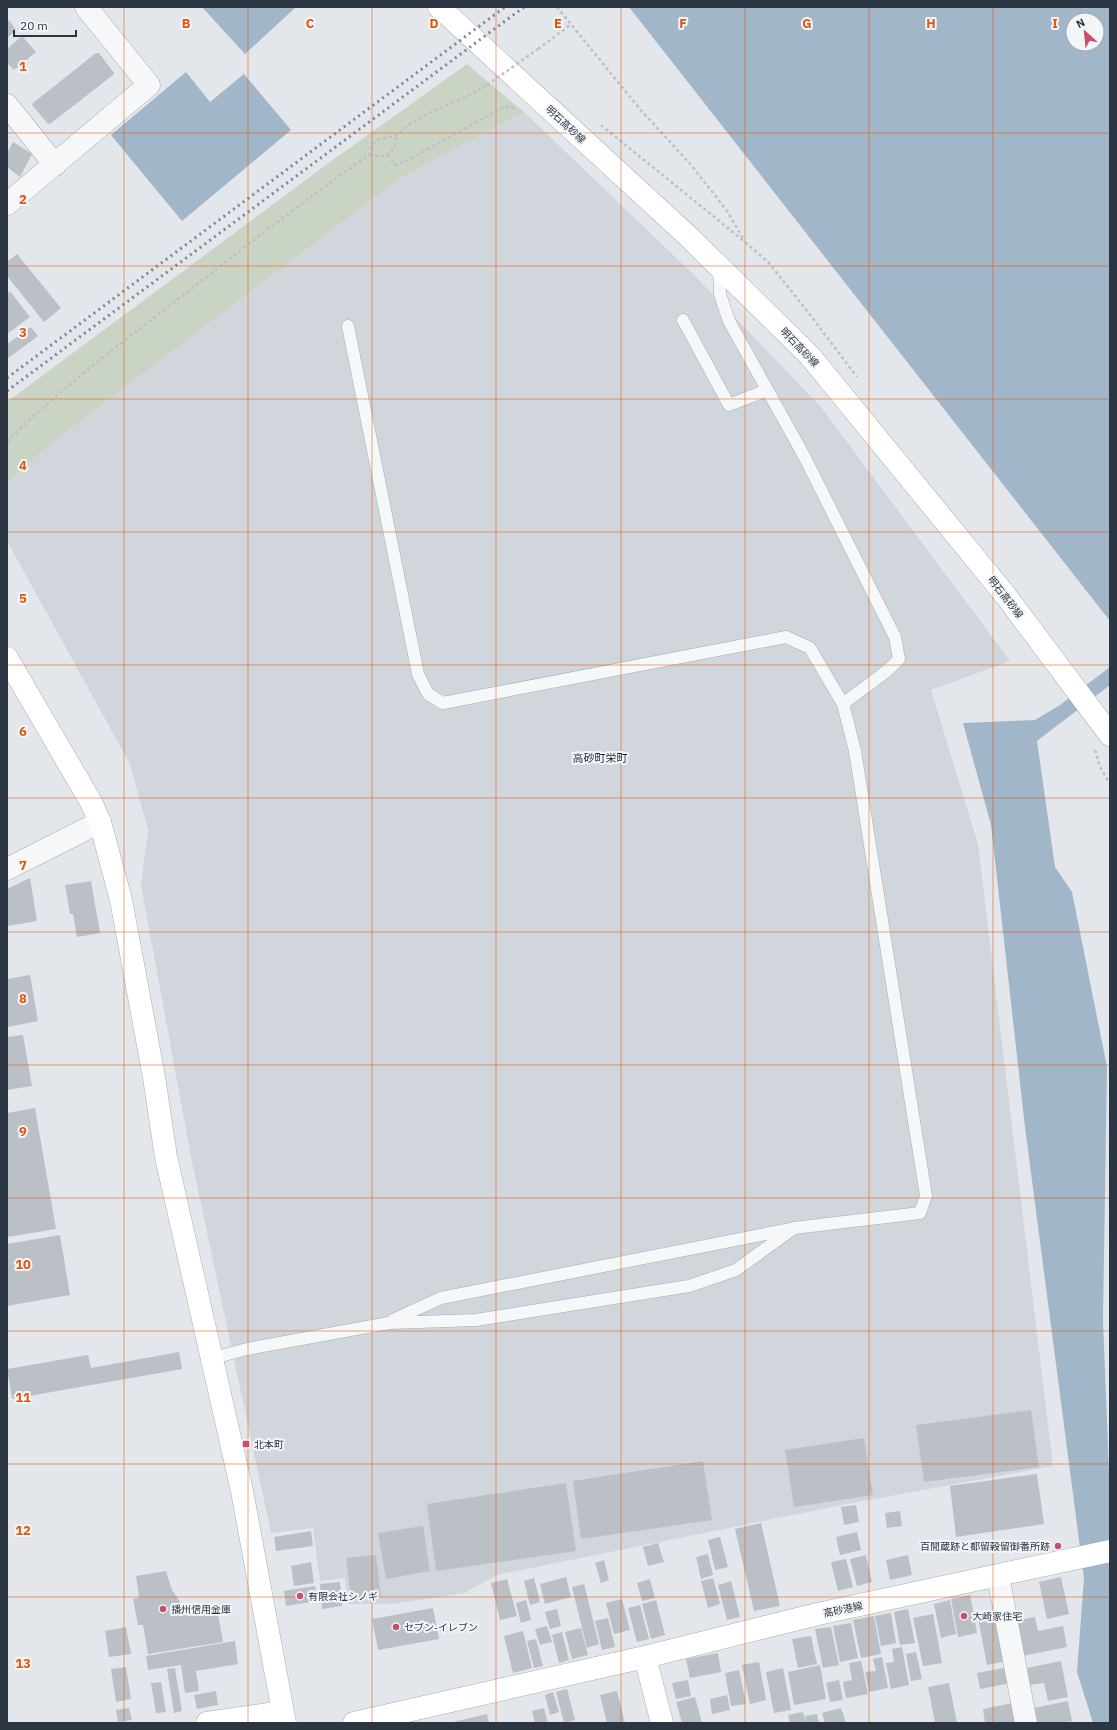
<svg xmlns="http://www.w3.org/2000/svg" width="1117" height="1730" font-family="'IBM Plex Sans','Noto Sans JP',sans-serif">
<rect width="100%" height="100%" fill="#e3e6ea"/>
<path fill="#d1d6dc" d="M524 112 692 273 821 407 1010 661 931 690 978 844 1053 1466 847 1504 497 1575 464 1593 392 1604H348L345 1578 320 1581 313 1528 271 1533 191 1157 141 885 148 830 130 764 7 541V483L44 449 400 178Z"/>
<path fill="#c9d4c5" d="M467 64 524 112 400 178 44 449 7 483V402L330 162Z"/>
<path fill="#a1b6c8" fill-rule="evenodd" d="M202 7H296L245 54Z
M629 7H1110V621ZM1073 20H1097V44H1073Z
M186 72 210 102 244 74 291 130 182 221 111 135Z
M1110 667V685L1037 741 1055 867 1072 892 1107 1067 1103 1320 1110 1497V1723H1093L1077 1672 1084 1578 1025 1127 991 825 963 723 1035 720 1060 705Z"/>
<path fill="#bbc0c7" d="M9 20 16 30 7 38V22Z
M22 36 36 52 14 70 7 63V49Z
M96 53H99L114 73 113 75 50 124H48L32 105 33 103Z
M13 142 32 154 20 177 7 167V153Z
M17 254 61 308 44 322 7 276V262Z
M10 291 30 317 7 334V294Z
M31 327 38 336 7 359V344Z
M30 878 37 921 7 926V889Z
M91 881 100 933 77 937 73 914H70L65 885Z
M30 975 38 1021 7 1027V979Z
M23 1035 32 1086 7 1090V1037Z
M35 1108 56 1229 7 1237V1113Z
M60 1235 70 1295 7 1306V1244Z
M179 1352 182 1369 12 1399 7 1369 88 1355 91 1368Z
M1031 1410 1039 1467 924 1482 916 1425Z
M864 1438 873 1495 794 1507 785 1450Z
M703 1461 712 1520 581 1539 573 1481Z
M1037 1474 1044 1524 956 1537 950 1486Z
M566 1483 576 1551 436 1571 427 1504Z
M856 1505 859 1522 844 1525 841 1507Z
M900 1511 902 1526 887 1528 885 1513Z
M761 1523 780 1606 754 1611 735 1529Z
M423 1526 430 1571 386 1579 378 1533Z
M311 1531 313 1546 276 1551 274 1537Z
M857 1532 861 1550 840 1555 836 1537Z
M720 1537 728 1567 715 1570 708 1540Z
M658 1543 664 1562 648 1566 643 1547Z
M708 1554 713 1575 701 1579 696 1557Z
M376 1555 381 1596 351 1599 346 1558Z
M866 1555 872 1582 857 1586 850 1559Z
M908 1555 912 1575 890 1580 886 1560Z
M846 1559 853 1587 838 1591 831 1562Z
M604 1560 609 1580 601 1583 595 1563Z
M311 1562 314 1583 294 1586 291 1566Z
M166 1571 172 1590 183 1606 200 1613 218 1614 223 1642 148 1654 143 1625H138L133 1599 139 1598 136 1576Z
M566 1577 571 1597 545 1604 540 1584Z
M1061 1577 1069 1614 1047 1619 1039 1582Z
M534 1578 540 1602 530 1605 524 1581Z
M713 1578 720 1604 708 1608 701 1581Z
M507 1579 517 1616 500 1620 491 1583Z
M650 1579 655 1598 642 1601 637 1583Z
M731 1581 740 1617 727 1620 718 1585Z
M340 1582 342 1606 322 1609 320 1584Z
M584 1584 599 1644 587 1648 572 1587Z
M315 1586 317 1601 286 1606 284 1591Z
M970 1595 977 1633 958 1637 951 1599Z
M622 1599 630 1630 614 1634 606 1603Z
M526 1600 531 1620 521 1623 516 1603Z
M656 1600 665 1635 651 1639 642 1604Z
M950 1600 956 1634 941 1638 934 1604Z
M640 1605 649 1639 637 1642 628 1608Z
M433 1608 439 1639 378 1650 372 1619Z
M557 1609 561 1626 550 1629 545 1612Z
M908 1609 915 1643 900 1645 894 1612Z
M891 1613 896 1643 881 1646 875 1616Z
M933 1614 942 1663 923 1666 913 1618Z
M998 1614 1007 1661 987 1665 978 1618Z
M874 1616 881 1654 861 1658 853 1620Z
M1035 1617 1038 1631 1063 1626 1067 1647 1022 1656 1015 1621Z
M608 1618 615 1647 602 1650 595 1621Z
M851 1623 858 1658 840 1662 833 1626Z
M547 1626 552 1642 540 1645 535 1629Z
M126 1627 131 1654 109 1657 105 1631Z
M831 1627 839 1665 823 1668 815 1629Z
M581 1628 588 1655 572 1659 565 1632Z
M523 1631 532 1668 513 1673 504 1636Z
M562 1632 569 1660 559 1663 552 1635Z
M811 1636 817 1664 798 1668 792 1639Z
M536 1639 543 1666 534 1668 527 1641Z
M235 1641 238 1664 196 1671 199 1691 185 1693 181 1665 148 1670 146 1656Z
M902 1647 909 1685 891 1689 886 1663 894 1662 892 1649Z
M916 1652 922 1679 911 1681 906 1654Z
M718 1653 721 1672 690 1678 686 1659Z
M882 1657 888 1688 869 1692 865 1672 876 1671 873 1659Z
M861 1661 868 1694 846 1698 843 1682 852 1680 849 1663Z
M1061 1661 1068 1697 1048 1701 1044 1683 1030 1685 1027 1668Z
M759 1662 766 1700 750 1704 742 1665Z
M820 1665 826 1699 794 1705 788 1672Z
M126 1667 131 1699 116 1702 111 1669Z
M1008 1667 1011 1683 980 1689 977 1673Z
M175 1668 182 1711 174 1713 167 1669Z
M783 1668 791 1710 774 1713 766 1672Z
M739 1670 746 1704 731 1706 725 1673Z
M688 1680 691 1696 676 1699 672 1683Z
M839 1680 843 1700 830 1702 826 1683Z
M161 1682 166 1712 156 1713 151 1683Z
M949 1683 957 1723H935L928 1687Z
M567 1689 575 1720 564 1723 556 1692Z
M216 1691 218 1705 197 1709 194 1695Z
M617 1691 625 1723H607L600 1695Z
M553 1692 559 1712 550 1715 545 1695Z
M727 1695 730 1710 712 1714 710 1699Z
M695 1697 702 1723H682L676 1702Z
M1068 1701 1072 1721 1061 1723H1037L1034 1708Z
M1017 1702 1021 1723H985L983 1709Z
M129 1708 132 1720 118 1722 116 1710Z
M544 1708 548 1723H535L532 1711Z
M841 1708 846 1723H825L822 1713Z
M803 1712 806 1723H790L788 1715Z
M487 1714 489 1723H453V1722Z
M817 1714 819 1723H806L805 1716Z"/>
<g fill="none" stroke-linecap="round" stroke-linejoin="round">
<g stroke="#a8adb4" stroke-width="13">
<path id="lane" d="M719 267 720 294 729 321 803 454 895 637 899 659C883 677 862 688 843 704
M683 320 729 405 767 390
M393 1320 441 1298 791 1229
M213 1358 247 1349 389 1323 476 1320 689 1286 736 1270 794 1228 920 1213 926 1196 855 751 843 704 810 648 786 637 443 703 428 694 418 674 348 326"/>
</g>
<g stroke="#a8adb4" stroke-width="23">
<path id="street" d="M7 105 55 165
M7 204 149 85 86 7
M7 869 100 822
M998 1576 1026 1723"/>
</g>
<g stroke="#a8adb4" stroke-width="23">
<path id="secondary" d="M439 7 689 237 810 356 1006 596 1110 735
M7 658 91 802 100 822 121 900 154 1077 166 1157 242 1491 285 1723
M645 1657 662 1723
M207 1723 283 1712
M354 1723 645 1657 818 1614 1110 1551"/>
</g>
<path stroke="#bdc1c6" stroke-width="2.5" stroke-dasharray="3 3" stroke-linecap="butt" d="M557 7 639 108 692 166 727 211 744 240
M538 49 570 25
M601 125 745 242 769 263 808 312 857 377
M369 155C389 159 393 154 397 135
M388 155 395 165 405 162 505 106 512 108 517 107
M7 442C64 384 131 336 195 286 252 241 309 197 369 155L372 145 377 140 397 135 407 126 429 113 466 97 487 85
M1095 750 1100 767 1110 784"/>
<use href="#lane" stroke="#f6f7f9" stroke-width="12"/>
<use href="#street" stroke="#f6f7f9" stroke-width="22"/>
<use href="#secondary" stroke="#fff" stroke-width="22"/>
<path stroke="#7d8793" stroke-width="3" stroke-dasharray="2 4" stroke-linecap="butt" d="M7 378 505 7
M7 391 524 7"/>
<path stroke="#bdc1c6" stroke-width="2.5" stroke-dasharray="3 3" stroke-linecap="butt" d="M487 85 538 49"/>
</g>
<path fill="none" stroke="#df570f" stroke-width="1" stroke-opacity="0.55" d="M124 7V1723M248 7V1723M372 7V1723M496 7V1723M621 7V1723M745 7V1723M869 7V1723M993 7V1723M7 133H1110M7 266H1110M7 399H1110M7 532H1110M7 665H1110M7 798H1110M7 932H1110M7 1065H1110M7 1198H1110M7 1331H1110M7 1464H1110M7 1597H1110"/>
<g fill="#c75169" stroke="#f3f5f8" stroke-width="1.5">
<rect x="242" y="1440" width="8" height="8" rx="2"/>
<circle cx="1058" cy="1546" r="4"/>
<circle cx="300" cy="1596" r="4"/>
<circle cx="163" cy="1609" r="4"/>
<circle cx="964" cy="1616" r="4"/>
<circle cx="396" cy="1627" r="4"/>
</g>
<g text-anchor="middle" stroke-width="4" stroke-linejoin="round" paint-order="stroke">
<g font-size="10" fill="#2c3542" stroke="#f3f5f8">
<text transform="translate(566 124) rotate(43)" y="4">明石高砂線</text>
<text transform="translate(800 347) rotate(46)" y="4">明石高砂線</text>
<text transform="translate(1006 597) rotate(52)" y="4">明石高砂線</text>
<text transform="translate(843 1609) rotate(-12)" y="4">高砂港線</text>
</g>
<g font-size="10" fill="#2c3542" stroke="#f3f5f8" text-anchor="start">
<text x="254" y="1448">北本町</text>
<text x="1050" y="1550" text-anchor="end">百閒蔵跡と都留穀留御番所跡</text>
<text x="308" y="1600">有限会社シノギ</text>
<text x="171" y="1613">播州信用金庫</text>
<text x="972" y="1620">大崎家住宅</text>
<text x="404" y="1631">セブン-イレブン</text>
</g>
<g font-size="11" fill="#1e2633" stroke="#f3f5f8">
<text x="600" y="762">高砂町栄町</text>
</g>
</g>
<g font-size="13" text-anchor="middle" font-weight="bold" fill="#df570f" stroke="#f3f5f8" stroke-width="4" stroke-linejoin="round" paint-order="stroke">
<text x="186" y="28">B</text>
<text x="310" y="28">C</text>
<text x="434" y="28">D</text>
<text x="558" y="28">E</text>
<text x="683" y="28">F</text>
<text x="807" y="28">G</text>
<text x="931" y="28">H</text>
<text x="1055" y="28">I</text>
<text x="23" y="71">1</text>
<text x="23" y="204">2</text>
<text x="23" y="337">3</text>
<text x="23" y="470">4</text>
<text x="23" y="603">5</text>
<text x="23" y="736">6</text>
<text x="23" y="870">7</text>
<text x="23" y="1003">8</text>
<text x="23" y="1136">9</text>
<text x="23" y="1269">10</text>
<text x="23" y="1402">11</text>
<text x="23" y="1535">12</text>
<text x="23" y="1668">13</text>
</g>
<rect width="1117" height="1730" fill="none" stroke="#2c3542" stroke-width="16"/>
<g transform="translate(1085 32) rotate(333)"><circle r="19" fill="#f3f5f8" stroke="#a3a8af"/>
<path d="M0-3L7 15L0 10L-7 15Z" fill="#c75169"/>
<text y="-6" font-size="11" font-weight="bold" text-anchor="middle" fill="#2c3542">N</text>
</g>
<path d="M14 30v6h62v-6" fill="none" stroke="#2c3542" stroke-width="2"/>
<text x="20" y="30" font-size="12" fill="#2c3542" stroke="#f3f5f8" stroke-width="3" paint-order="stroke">20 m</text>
</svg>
